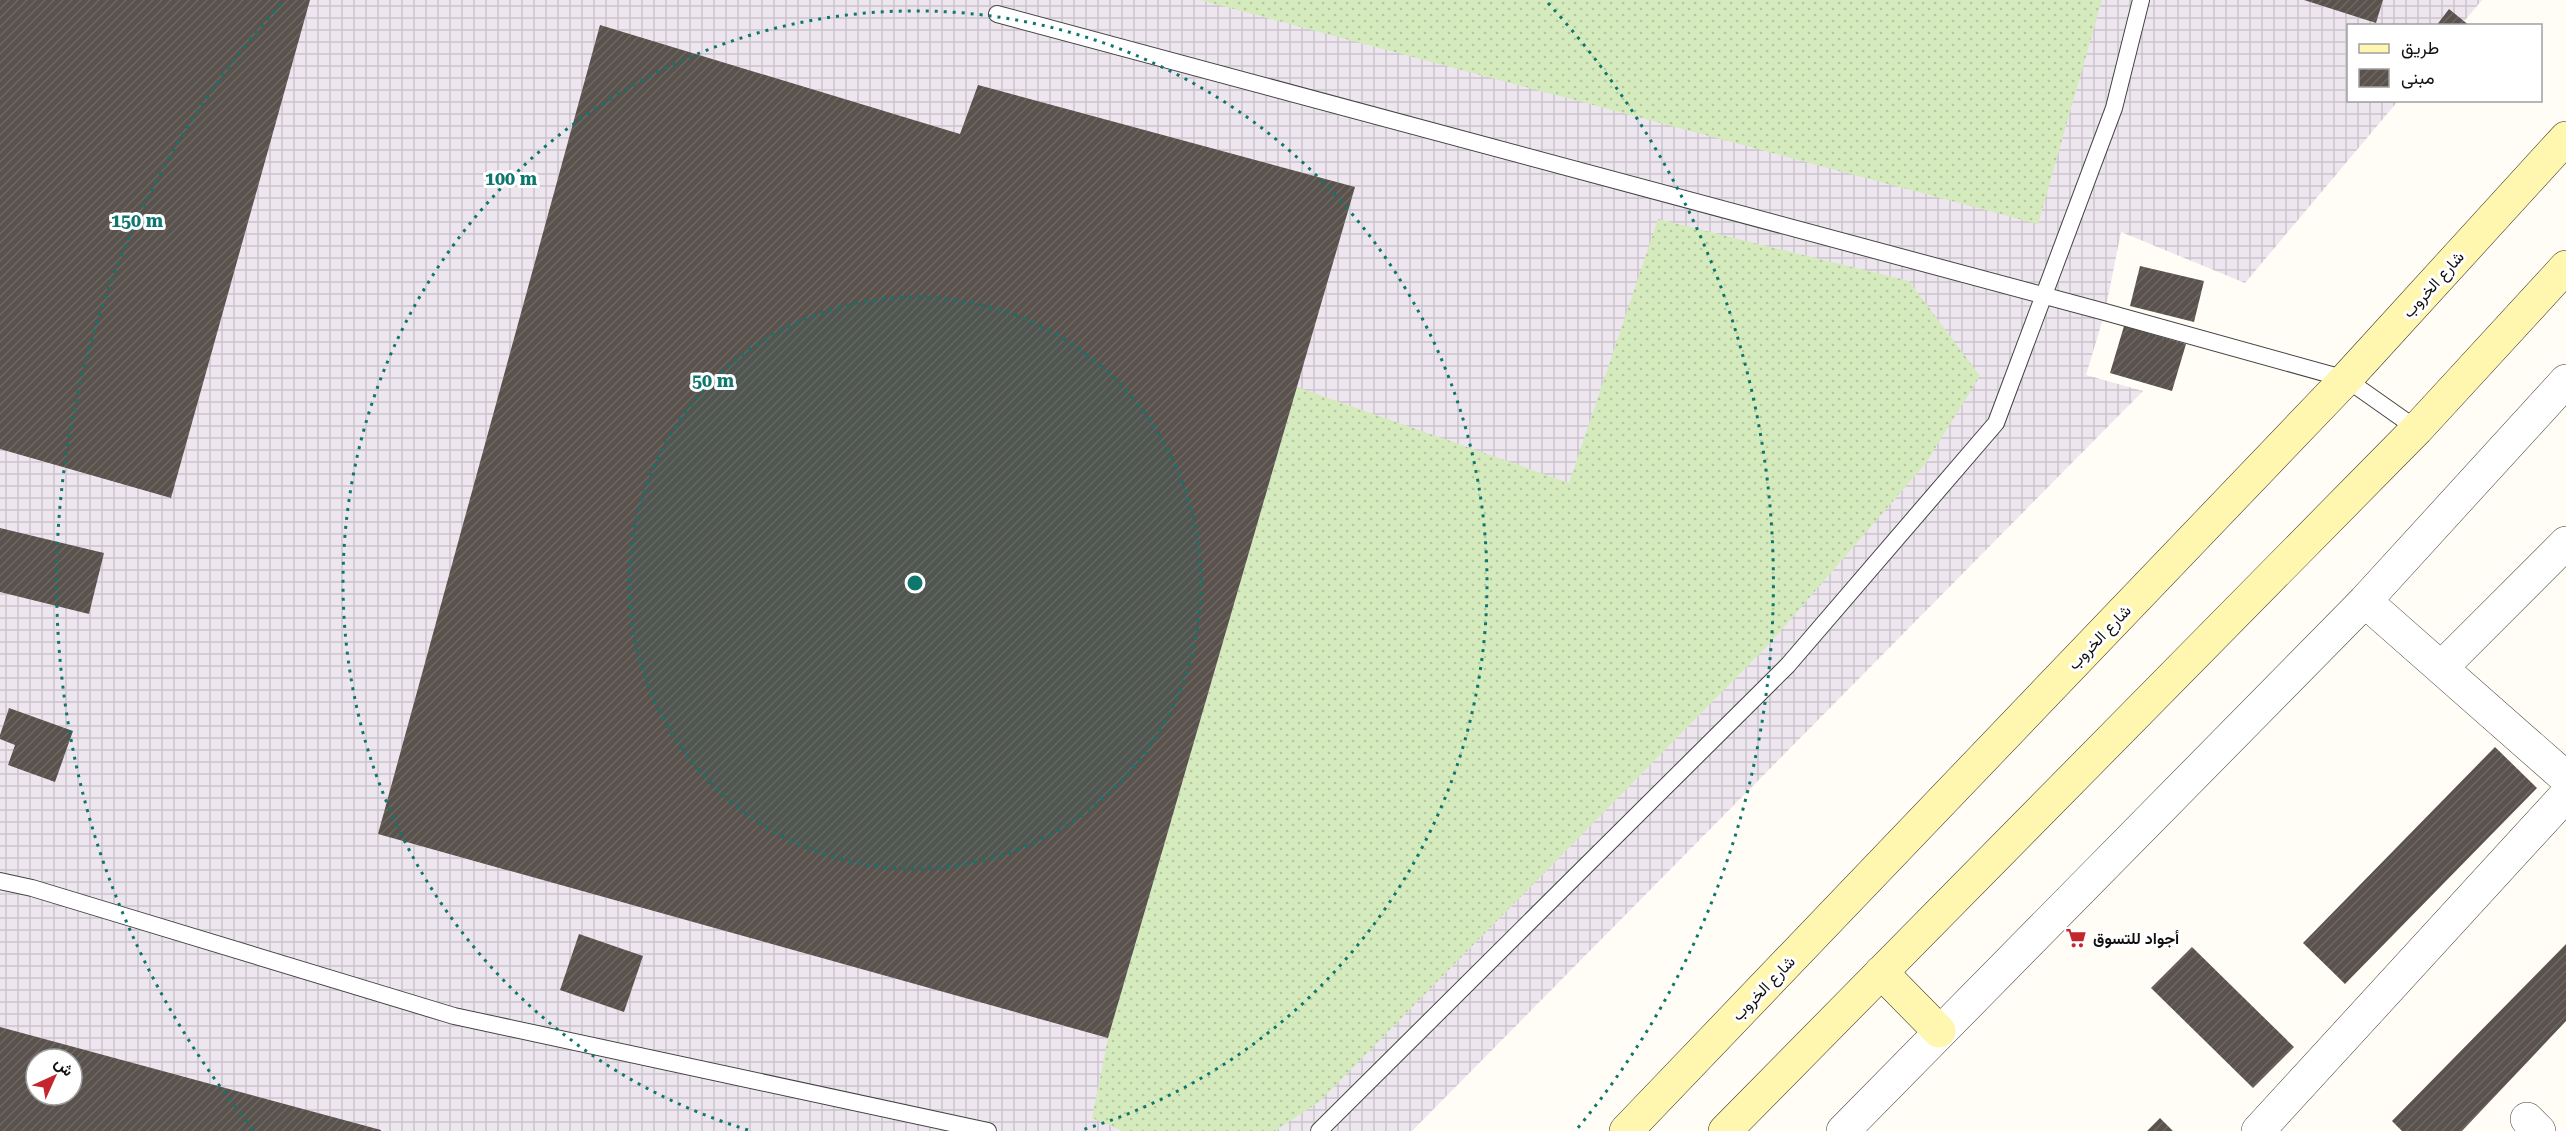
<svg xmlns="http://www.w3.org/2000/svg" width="2566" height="1131" font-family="'Roboto Serif',Vazirmatn,serif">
<defs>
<pattern id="industrial-grid" width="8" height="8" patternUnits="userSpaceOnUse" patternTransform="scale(1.5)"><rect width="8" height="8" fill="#eee6ef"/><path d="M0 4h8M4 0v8" fill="none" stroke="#cbc4cc"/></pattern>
<pattern id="garden-dots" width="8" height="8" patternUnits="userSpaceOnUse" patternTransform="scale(1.5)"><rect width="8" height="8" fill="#d5ebbd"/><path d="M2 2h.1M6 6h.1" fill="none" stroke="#b6c8a1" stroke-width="1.8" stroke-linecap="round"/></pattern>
<pattern id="building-hatch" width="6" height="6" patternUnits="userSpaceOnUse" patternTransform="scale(1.5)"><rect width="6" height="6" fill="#5a524d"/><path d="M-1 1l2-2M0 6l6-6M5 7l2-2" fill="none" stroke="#6d6662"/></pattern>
</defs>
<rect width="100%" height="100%" fill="#fffdf5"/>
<path fill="url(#industrial-grid)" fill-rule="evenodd" d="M0 0H2482L2461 25 2348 26V100L2398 101 2245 283 2121 232 2105 312 2086 375 2143 391 1412 1131H0ZM36 1059H72V1095H36Z"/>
<path fill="url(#garden-dots)" d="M1200 0H2102L2038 224Z
M1658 219 1909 281 1980 376 1926 463 1772 641 1319 1102 1275 1131H1123L1092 1118 1108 1038 1297 387 1569 483Z"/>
<path fill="url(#building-hatch)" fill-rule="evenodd" d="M0 0H310L171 498 0 449Z
M2304 0H2383L2376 23Z
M2449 9 2470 26H2436Z
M600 25 960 134 978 85 1355 187 1108 1038 378 834Z
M2140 266 2204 281 2194 322 2130 306Z
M2124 326 2186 344 2172 391 2110 373Z
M0 528 104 553 89 614 0 592Z
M9 708 73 731 55 782 8 765 15 745 0 739V735Z
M2495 747 2537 788 2345 984 2303 943Z
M579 934 643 956 624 1012 560 990Z
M2566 944V1021L2462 1131H2402L2392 1121Z
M2192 947 2294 1047 2253 1088 2151 988Z
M0 1027 381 1130V1131H0ZM36 1059H72V1095H36Z
M2160 1118 2173 1131H2147Z"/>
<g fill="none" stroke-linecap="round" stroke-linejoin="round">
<g stroke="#444" stroke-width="18">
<path id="lane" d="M997 14 2105 312 2346 379 2417 429
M0 881 32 888 454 1016 988 1131
M1319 1131 1788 665 1996 423 2114 108 2141 0"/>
</g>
<g stroke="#444" stroke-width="34">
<path id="street" d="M2365 601 2566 778
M2441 668 2566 543
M2527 1119 2539 1131
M1843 1131 2365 601 2566 381
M2258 1131 2566 795"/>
</g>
<g stroke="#333" stroke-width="34">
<path id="secondary" d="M1881 972 1939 1031
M1626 1131 2346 379 2566 138
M1725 1131 2417 429 2566 267"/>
</g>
<use href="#lane" stroke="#fff" stroke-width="16"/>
<use href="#street" stroke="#fff" stroke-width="33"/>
<use href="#secondary" stroke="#fff6b0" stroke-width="33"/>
</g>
<circle cx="915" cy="583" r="286" fill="#0f766e" fill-opacity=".12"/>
<g fill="none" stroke="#0f766e" stroke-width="3" stroke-dasharray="3 6">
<circle cx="915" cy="583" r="286"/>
<path d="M748 1130A572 572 0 1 1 1082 1130"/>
<path d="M253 1129A858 858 0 0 1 282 3M1548 3A858 858 0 0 1 1577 1129"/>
</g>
<defs>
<g id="supermarket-bare" transform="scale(1.62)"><path d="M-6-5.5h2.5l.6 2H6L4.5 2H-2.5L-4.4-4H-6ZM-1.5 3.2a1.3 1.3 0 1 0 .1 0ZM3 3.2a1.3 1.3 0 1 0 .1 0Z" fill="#c4262e" stroke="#fff" stroke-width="2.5" paint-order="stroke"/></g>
</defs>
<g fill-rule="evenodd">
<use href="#supermarket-bare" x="2076" y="938"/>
</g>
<g text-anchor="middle" stroke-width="6" stroke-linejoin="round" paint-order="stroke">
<g font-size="16" fill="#111" stroke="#fff">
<text transform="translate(2433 284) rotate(-48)" y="6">شارع الخروب</text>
<text transform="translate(2099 637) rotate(-46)" y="6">شارع الخروب</text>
<text transform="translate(1763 988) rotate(-46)" y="6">شارع الخروب</text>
</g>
<g font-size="16" font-weight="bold" fill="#111" stroke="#fff" text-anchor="start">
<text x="2093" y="944">أجواد للتسوق</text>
</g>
</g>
<circle cx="915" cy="583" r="9" fill="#0f766e" stroke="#fff" stroke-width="3"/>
<g font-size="18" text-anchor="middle" font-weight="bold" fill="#0f766e" stroke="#fff" stroke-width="6" stroke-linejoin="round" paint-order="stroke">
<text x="511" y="185">100 m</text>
<text x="137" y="227">150 m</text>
<text x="713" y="387">50 m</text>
</g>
<rect x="2347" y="24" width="195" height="78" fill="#ffffff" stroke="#a0a0a0" stroke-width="1.5"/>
<rect x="2359" y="44" width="30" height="9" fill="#fff6b0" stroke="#a0a0a0" stroke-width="1.5"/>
<text x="2401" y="54" font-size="18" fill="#111111">طريق</text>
<rect x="2359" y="69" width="30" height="18" fill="url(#building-hatch)" stroke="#a0a0a0" stroke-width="1.5"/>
<text x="2401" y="84" font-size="18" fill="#111111">مبنى</text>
<g transform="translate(54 1077) rotate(45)"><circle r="28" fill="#ffffff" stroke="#a0a0a0" stroke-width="1.5"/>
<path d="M0-4.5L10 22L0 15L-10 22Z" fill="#c4262e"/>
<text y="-9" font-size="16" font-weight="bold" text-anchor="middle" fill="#111111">ش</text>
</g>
</svg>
